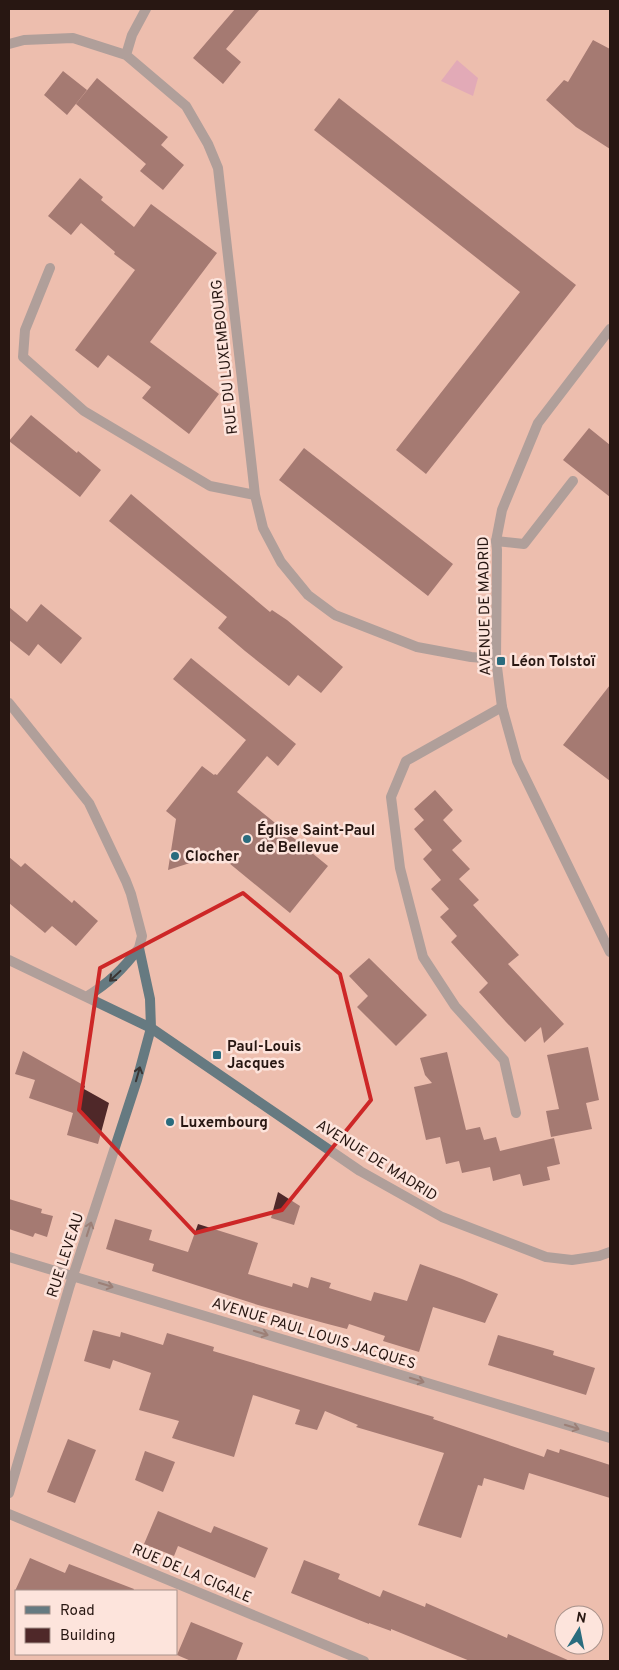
<svg xmlns="http://www.w3.org/2000/svg" width="619" height="1670" font-family="Overpass,sans-serif">
<rect width="100%" height="100%" fill="#edbeae"/>
<path fill="#d593c0" d="M457 60 478 78 473 96 441 81Z"/>
<path fill="#4f2829" d="M235 9H260L226 49 241 62 223 84 193 58Z
M593 40 610 49V149L576 127 546 100 564 80 568 82Z
M63 71 87 90 67 115 44 95Z
M97 78 168 137 161 145 184 165 163 190 140 171 146 164 76 104Z
M339 98 576 285 426 474 396 450 520 292 314 130Z
M80 178 103 197 101 200 134 227 151 204 217 253 150 342 219 394 189 434 142 398 151 387 108 355 98 368 75 350 135 270 114 254 115 252 81 223 71 235 48 216Z
M31 415 77 453 78 451 101 470 80 497 9 441Z
M589 428 610 445V497L563 460Z
M304 448 453 564 428 596 279 480Z
M131 494 270 612 272 610 287 620 343 667 321 693 298 675 289 686 245 651 218 628 227 617 109 521Z
M41 604 82 638 61 664 38 644 29 656 9 640V607L27 622Z
M191 658 296 744 278 766 267 756 237 792 328 866 290 913 218 854 168 870 176 819 166 811 202 766 214 775 215 774 217 775 246 740 173 679Z
M610 685V781L563 745Z
M435 790 453 810 443 820 462 841 452 850 470 869 459 879 479 900 473 905 519 955 508 964 564 1024 544 1043 541 1027 525 1042 506 1022 479 992 488 983 451 942 457 936 440 917 449 909 431 889 441 880 423 859 432 850 414 829 424 820 414 809Z
M9 857 21 867 25 863 72 903 74 900 98 921 76 946 52 926 45 933 9 903Z
M369 958 427 1015 396 1046 357 1007 368 996 349 976Z
M588 1047 599 1100 586 1103 592 1129 551 1137 546 1111 559 1109 547 1055Z
M23 1051 85 1086 84 1089 109 1103 98 1144 67 1135 73 1113 29 1098 35 1080 15 1074Z
M447 1052 466 1130 480 1127 484 1140 496 1137 500 1151 554 1138 560 1164 547 1167 550 1180 523 1186 520 1174 493 1181 490 1167 462 1173 459 1161 446 1164 440 1137 426 1140 414 1087 432 1083 425 1075 420 1058Z
M278 1192 300 1206 294 1225 271 1218Z
M9 1199 42 1209 41 1213 53 1216 47 1237 35 1233 33 1237 9 1229Z
M115 1219 152 1230 149 1240 188 1252 198 1224 258 1243 248 1274 292 1287 293 1283 308 1288 311 1277 331 1283 329 1288 371 1301 374 1292 407 1301 420 1264 462 1279 498 1294 485 1323 433 1307 419 1352 383 1341 385 1336 349 1324 347 1329 324 1323 258 1305 152 1271 154 1264 106 1249Z
M93 1330 120 1337 121 1332 163 1345 167 1333 214 1347 213 1351 434 1417 433 1419 544 1457 547 1449 559 1453 560 1449 601 1462 610 1465V1498L529 1473 524 1490 484 1478 482 1486 478 1485 461 1538 418 1525 444 1453 356 1427 358 1425 325 1411 317 1430 295 1424 300 1410 253 1395 234 1457 172 1438 179 1421 139 1410 151 1373 113 1360 110 1369 84 1361Z
M498 1335 554 1351 553 1355 595 1368 586 1395 488 1365Z
M68 1439 96 1450 75 1503 47 1492Z
M145 1451 175 1462 163 1492 135 1480Z
M158 1511 211 1533 214 1526 268 1548 255 1578 178 1546 174 1556 144 1544Z
M30 1558 65 1573 69 1564 134 1589 133 1591H15Z
M304 1560 340 1574 338 1579 380 1597 383 1590 425 1607 426 1603 507 1638 508 1634 570 1661H470L391 1629V1631L369 1623V1624L291 1593Z
M191 1622 243 1643 236 1661H191L177 1655Z"/>
<g fill="none" stroke-linecap="round" stroke-linejoin="round">
<path stroke="#667a81" stroke-width="10" d="M496 541 524 544 573 481
M502 707 406 761 391 797 400 868 423 957 455 1006 504 1060 516 1113"/>
<path stroke="#667a81" stroke-width="10" d="M9 44 24 40 73 38 126 55 186 106 208 144 218 168 255 495 263 528 281 562 308 595 335 615 417 647 471 657 496 659
M126 55 132 35 146 9
M50 268 25 330 23 357 84 411 210 486 255 495
M610 329 538 423 502 510 496 541 497 550 496 659 502 707 517 761 610 952
M9 703 89 803 126 881 131 894 142 936 139 948 150 999 151 1028 137 1080 69 1288 9 1493
M9 960 151 1028 360 1171 442 1217 546 1257 572 1260 599 1256 610 1252
M86 997C109 983 123 969 139 948
M9 1257 610 1438
M9 1514 364 1661"/>
</g>
<defs><path id="oneway-shaft" d="M-6 0H5M1.5-3L5.5 0L1.5 3" fill="none" stroke-width="1.6" stroke-linecap="round" stroke-linejoin="round" transform="scale(1.25)"/></defs>
<g stroke="#3b3533">
<use href="#oneway-shaft" transform="translate(115 976) rotate(137)"/>
<use href="#oneway-shaft" transform="translate(138 1074) rotate(-74)"/>
<use href="#oneway-shaft" transform="translate(89 1229) rotate(-72)"/>
<use href="#oneway-shaft" transform="translate(106 1285) rotate(17)"/>
<use href="#oneway-shaft" transform="translate(261 1333) rotate(17)"/>
<use href="#oneway-shaft" transform="translate(417 1380) rotate(17)"/>
<use href="#oneway-shaft" transform="translate(572 1427) rotate(17)"/>
</g>
<path d="M0 0H619V1670H0ZM243 893 340 974 371 1100 282 1210 195 1233 79 1110 100 968Z" fill="#edbeae" fill-opacity=".55" fill-rule="evenodd"/>
<path fill="none" stroke="#cd2727" stroke-width="4" stroke-linejoin="round" d="M243 893 340 974 371 1100 282 1210 195 1233 79 1110 100 968Z"/>
<g fill="#2a6c7e" stroke="#fde4dc" stroke-width="2">
<rect x="496" y="656" width="10" height="10" rx="2.5"/>
<circle cx="247" cy="839" r="5"/>
<circle cx="175" cy="856" r="5"/>
<rect x="212" y="1050" width="10" height="10" rx="2.5"/>
<circle cx="170" cy="1122" r="5"/>
</g>
<g text-anchor="middle" stroke-width="5" stroke-linejoin="round" paint-order="stroke">
<g font-size="15" fill="#281712" stroke="#fde4dc">
<text transform="translate(224 357) rotate(-96)" y="5">RUE DU LUXEMBOURG</text>
<text transform="translate(484 606) rotate(-91)" y="5">AVENUE DE MADRID</text>
<text transform="translate(377 1160) rotate(32)" y="5">AVENUE DE MADRID</text>
<text transform="translate(65 1255) rotate(-72)" y="5">RUE LEVEAU</text>
<text transform="translate(314 1333) rotate(17)" y="5">AVENUE PAUL LOUIS JACQUES</text>
<text transform="translate(192 1573) rotate(23)" y="5">RUE DE LA CIGALE</text>
</g>
<g font-size="15" font-weight="bold" fill="#281712" stroke="#fde4dc" text-anchor="start">
<text x="511" y="666">Léon Tolstoï</text>
<text x="257" y="835">Église Saint-Paul<tspan x="257" dy="17">de Bellevue</tspan></text>
<text x="185" y="861">Clocher</text>
<text x="227" y="1051">Paul-Louis<tspan x="227" dy="17">Jacques</tspan></text>
<text x="180" y="1127">Luxembourg</text>
</g>
</g>
<rect width="619" height="1670" fill="none" stroke="#281712" stroke-width="20"/>
<rect x="15" y="1590" width="162" height="65" fill="#fde4dc" stroke="#a8928b"/>
<rect x="25" y="1606" width="25" height="8" fill="#667a81" stroke="#a8928b"/>
<text x="60" y="1615" font-size="15" fill="#281712">Road</text>
<rect x="25" y="1628" width="25" height="15" fill="#4f2829" stroke="#a8928b"/>
<text x="60" y="1640" font-size="15" fill="#281712">Building</text>
<g transform="translate(579 1630) rotate(10)"><circle r="24" fill="#fde4dc" stroke="#a8928b"/>
<path d="M0-4L9 19L0 12L-9 19Z" fill="#2a6c7e"/>
<text y="-8" font-size="14" font-weight="bold" text-anchor="middle" fill="#281712">N</text>
</g>
</svg>
